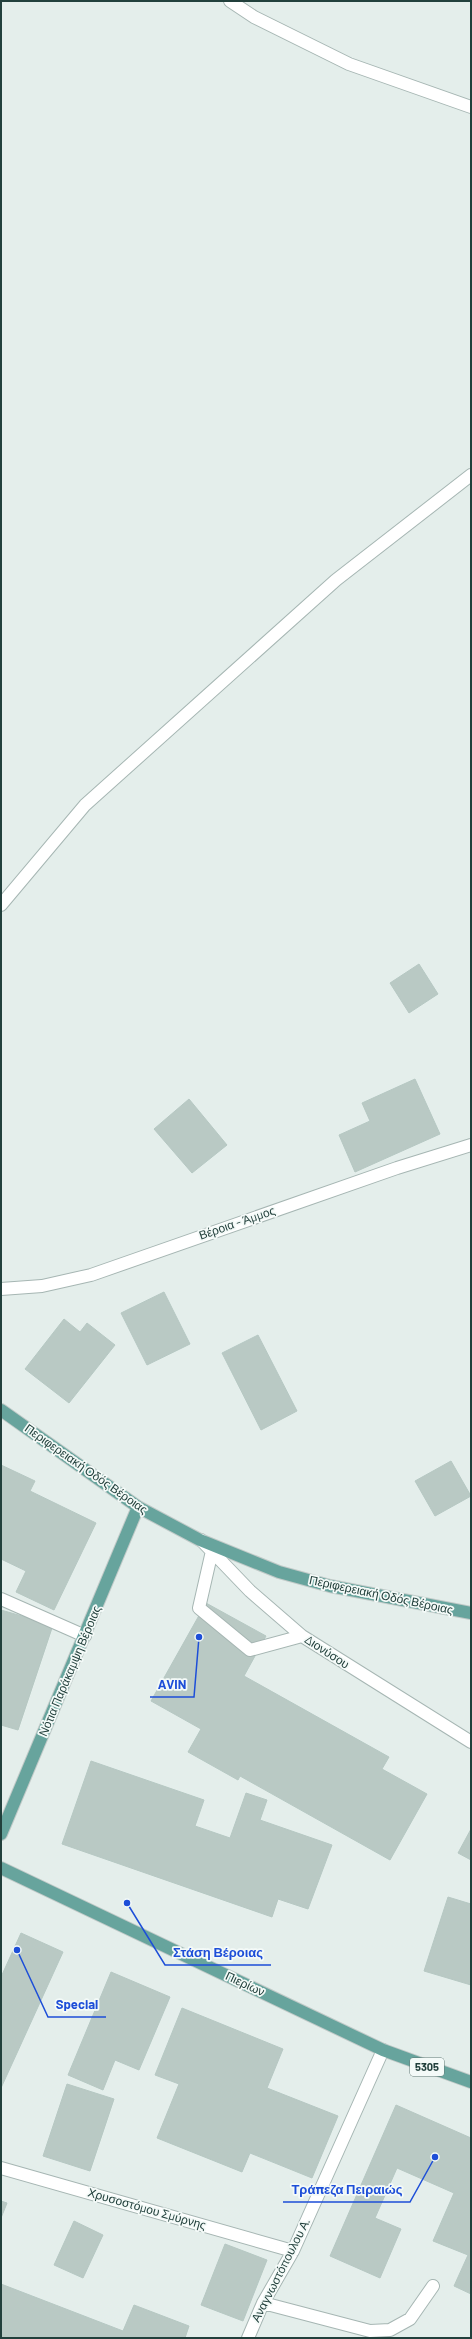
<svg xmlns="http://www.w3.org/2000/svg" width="472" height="2339" font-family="Barlow,sans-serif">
<rect width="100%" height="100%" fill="#e4eeeb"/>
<path fill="#b9c9c4" stroke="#b6c8c3" d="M419 964 438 994 409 1013 390 983Z
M415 1079 440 1134 355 1172 339 1135 370 1121 362 1103Z
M189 1099 227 1145 192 1173 154 1129Z
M164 1292 190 1344 147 1365 121 1313Z
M64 1319 80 1332 87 1323 115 1345 69 1403 25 1369Z
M258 1335 297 1411 261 1430 222 1353Z
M451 1461 471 1496 435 1516 415 1481Z
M1 1465 35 1481 30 1491 96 1523 54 1610 16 1592 26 1571 1 1559Z
M206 1603 266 1636 244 1676 389 1757 382 1769 427 1794 390 1860 240 1776 238 1780 188 1752 201 1729 151 1701Z
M1 1610 53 1625 18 1730 1 1725Z
M91 1761 204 1800 195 1826 230 1838 246 1793 267 1800 260 1820 332 1845 308 1909 278 1899 272 1917 62 1844Z
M471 1829V1860L458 1853Z
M448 1897 471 1904V1985L424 1971Z
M21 1933 63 1952 1 2088V1977Z
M111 1972 170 1997 139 2070 115 2060 103 2090 68 2075Z
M182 2008 283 2049 267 2088 338 2116 312 2178 250 2153 242 2172 157 2138 179 2084 155 2075Z
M67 2084 114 2099 90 2171 43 2156Z
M396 2105 471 2138V2294L454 2286 468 2255 433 2241 454 2193 397 2168 375 2218 401 2229 380 2278 330 2256Z
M1 2201 7 2203 1 2218Z
M74 2221 103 2235 83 2278 54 2265Z
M225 2244 267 2260 243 2321 201 2305Z
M1 2284 123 2331 134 2305 189 2326 185 2338H1Z"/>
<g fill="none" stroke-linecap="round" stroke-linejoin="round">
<g stroke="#a6b6b3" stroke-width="14">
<path id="minor" d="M230 1 254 17 349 64 471 107
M1 905 85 805 336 580 471 475
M1 1289 42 1286 91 1275 397 1168 471 1145
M201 1540 250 1591 302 1636 471 1742
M212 1551 199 1608 250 1650 302 1636
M1 1599 85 1636
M1 2168 293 2251
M263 2303 370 2331 390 2330 410 2319 433 2286
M248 2338 263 2303 293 2251 383 2050"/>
</g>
<g stroke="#c1cac8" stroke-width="14">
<path id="major" d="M1 1410 138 1507 200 1540 279 1572 330 1586 471 1613
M1 1834 138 1507
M1 1868 383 2050 471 2082"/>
</g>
<use href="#minor" stroke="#fff" stroke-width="12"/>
<use href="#major" stroke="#67a49d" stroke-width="12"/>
</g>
<g text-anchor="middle" stroke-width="3.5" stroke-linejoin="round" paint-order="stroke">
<rect fill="#f4faf8" stroke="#617874" stroke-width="1" x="410" y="2058" width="34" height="18" rx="3"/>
<g font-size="11" font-weight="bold" fill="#22403c">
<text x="427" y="2071">5305</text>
</g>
<g font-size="12" fill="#22403c" stroke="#f4faf8">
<text transform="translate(237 1223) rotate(-19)" y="4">Βέροια - Άμμος</text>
<text transform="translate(86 1469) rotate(35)" y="4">Περιφερειακή Οδός Βέροιας</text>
<text transform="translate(381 1595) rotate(12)" y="4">Περιφερειακή Οδός Βέροιας</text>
<text transform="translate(327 1652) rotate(33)" y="4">Διονύσου</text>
<text transform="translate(70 1671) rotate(-67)" y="4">Νότια Παράκαμψη Βέροιας</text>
<text transform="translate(245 1984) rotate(25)" y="4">Πιερίων</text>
<text transform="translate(147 2209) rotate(16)" y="4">Χρυσοστόμου Σμύρνης</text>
<text transform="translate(281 2270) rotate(-63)" y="4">Αναγνωστόπουλου Α.</text>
</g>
</g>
<path fill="none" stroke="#1d4ed8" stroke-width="1.5" d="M199 1637L194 1697H150M127 1903L165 1965H271M17 1950L48 2017H106M435 2157L410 2202H283"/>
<g fill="#1d4ed8" stroke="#f4faf8" stroke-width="1.5">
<circle cx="199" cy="1637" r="4"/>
<circle cx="127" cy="1903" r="4"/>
<circle cx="17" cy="1950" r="4"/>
<circle cx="435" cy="2157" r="4"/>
</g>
<g font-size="13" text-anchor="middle" font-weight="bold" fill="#1d4ed8" stroke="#f4faf8" stroke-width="3.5" stroke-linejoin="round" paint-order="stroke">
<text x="172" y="1689">AVIN</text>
<text x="218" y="1957">Στάση Βέροιας</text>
<text x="77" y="2009">Special</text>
<text x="347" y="2194">Τράπεζα Πειραιώς</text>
</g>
<rect width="472" height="2339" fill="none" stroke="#22403c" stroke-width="4"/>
</svg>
